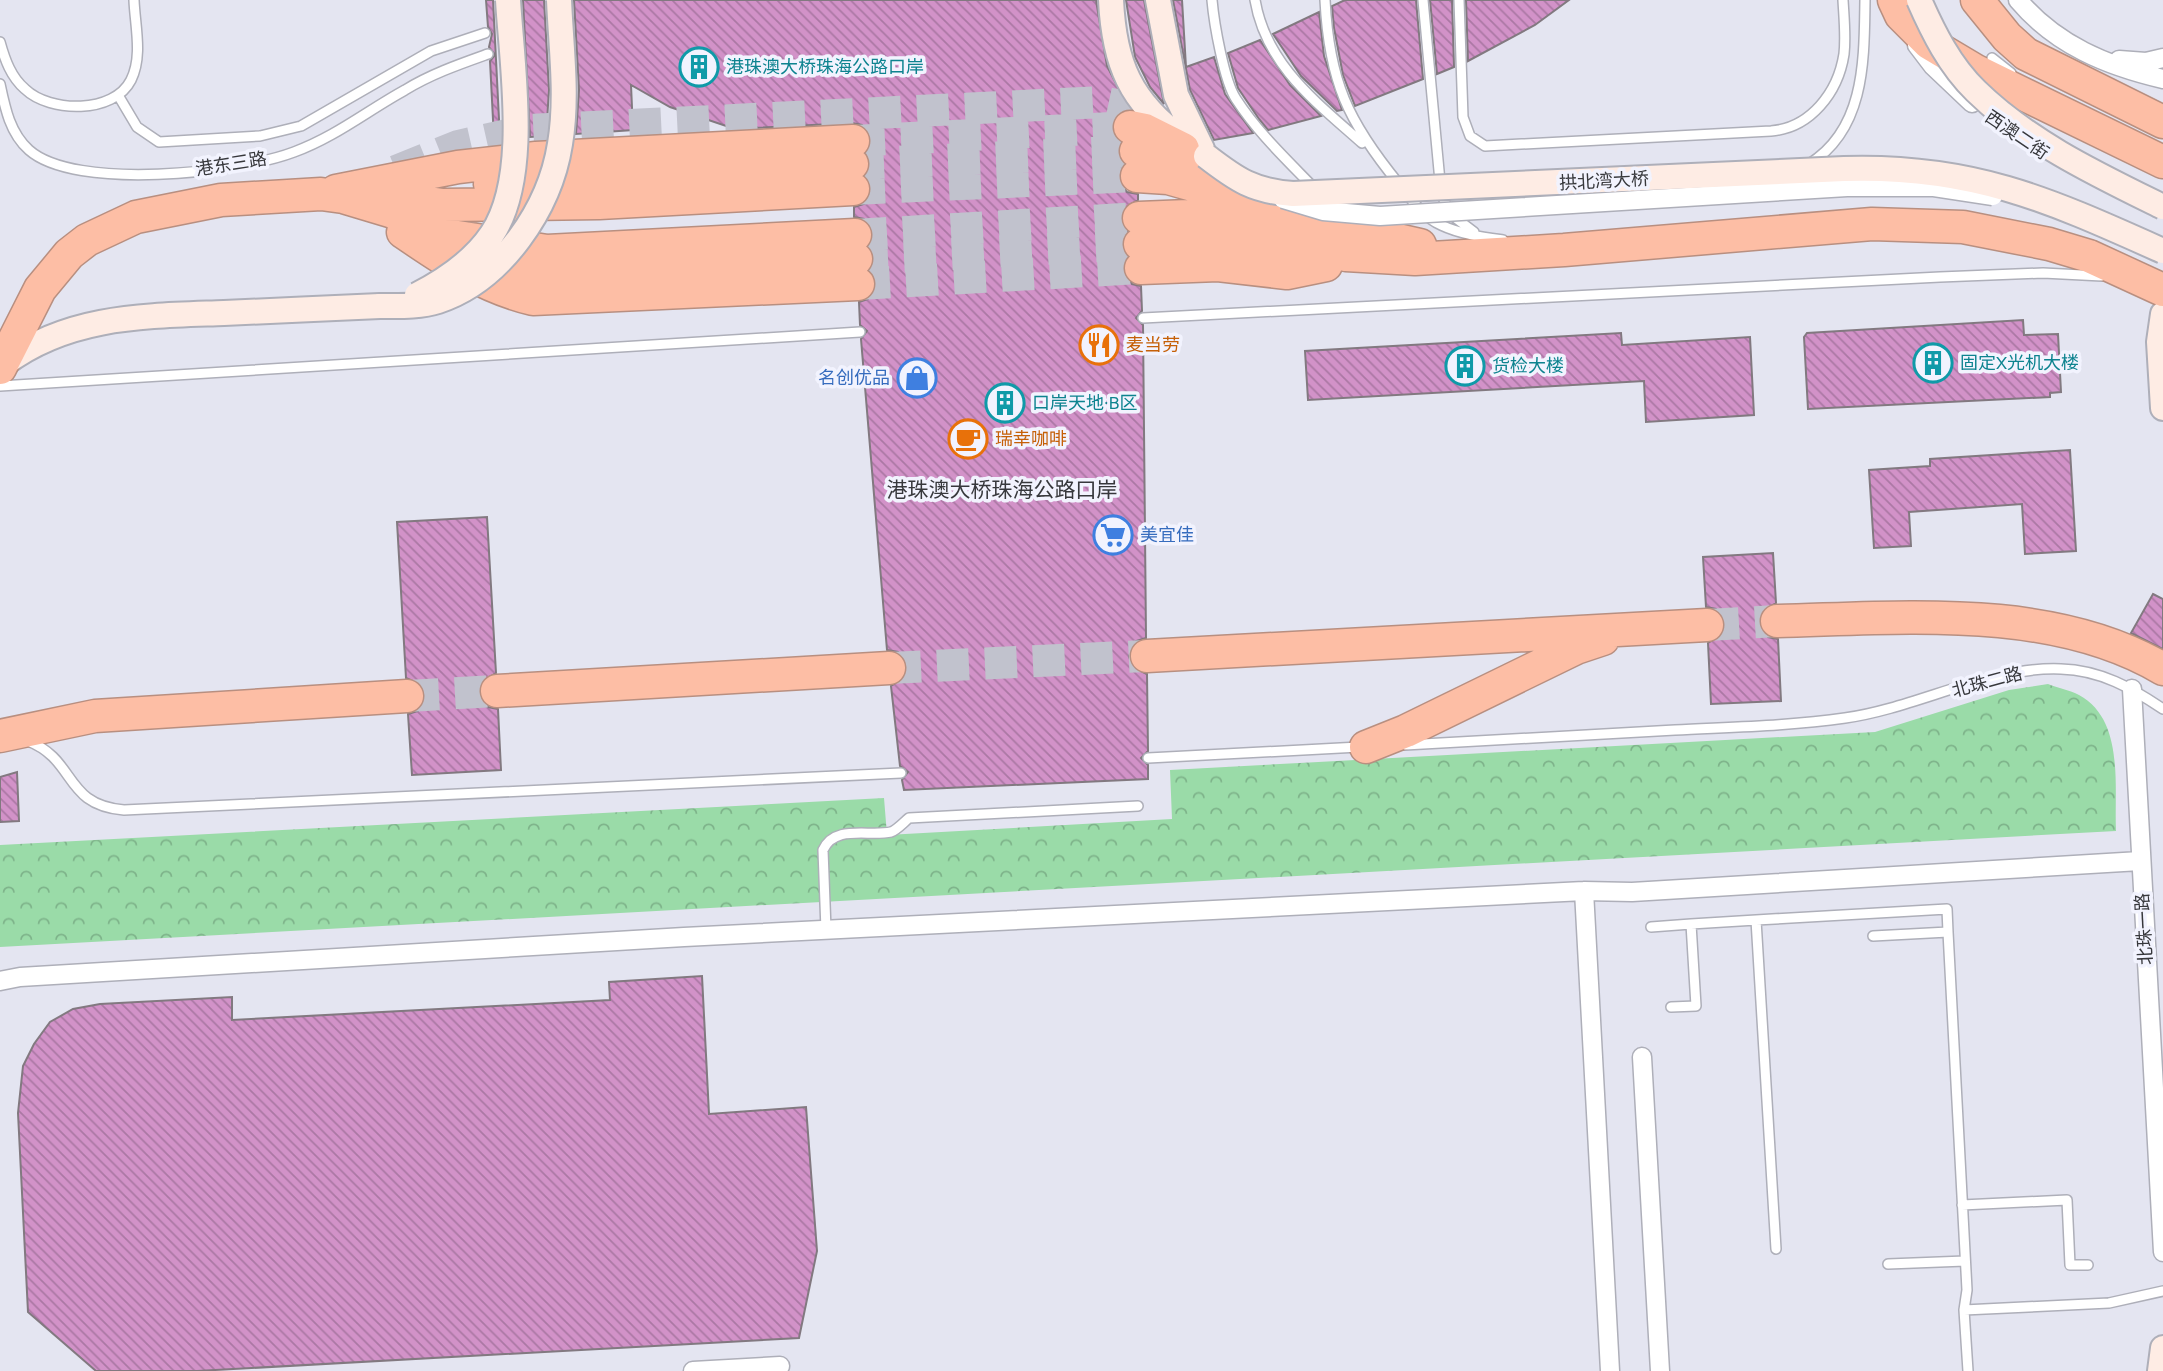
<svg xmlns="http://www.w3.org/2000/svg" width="2163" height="1371" font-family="Figtree,'Noto Sans SC',sans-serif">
<defs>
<pattern id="park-crowns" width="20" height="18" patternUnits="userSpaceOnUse" patternTransform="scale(1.75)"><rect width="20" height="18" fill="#9adba8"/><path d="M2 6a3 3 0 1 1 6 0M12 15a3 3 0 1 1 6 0" fill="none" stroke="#7eb38a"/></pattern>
<pattern id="building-back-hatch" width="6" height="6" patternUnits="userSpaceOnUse" patternTransform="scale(1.75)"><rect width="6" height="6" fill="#d292c8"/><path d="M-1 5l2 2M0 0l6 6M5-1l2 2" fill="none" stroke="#ab78a4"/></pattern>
</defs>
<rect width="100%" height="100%" fill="#e4e5f1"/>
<path fill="url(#park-crowns)" d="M2048 684C2058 688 2070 690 2079 695 2125 720 2114 787 2116 831L0 947V845L884 798 887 835 1172 819 1170 770 1875 732 2009 690Z"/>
<path fill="url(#building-back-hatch)" stroke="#827980" stroke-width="2" d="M486 0H493L500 139H494L490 61 495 55 489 47 492 34 488 27Z
M523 0H544L549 90 546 136 530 137Z
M574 0H1096L1107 66 1129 109 1117 114 1112 124 1113 134 1120 142 1118 156 1123 164 1119 174 1120 183 1127 192 1138 194V200L1123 209 1121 218 1127 231 1122 244 1127 257 1123 269 1132 284 1141 286 1142 311 1136 318 1143 325 1146 638 1136 641 1129 656 1132 667 1147 674 1148 751 1141 758 1148 765V779L904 790 902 780 908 772 900 766 891 686 905 677 907 666 898 652 887 650 861 339 867 331 860 325 859 302 868 299 876 284 870 270 874 259 869 246 873 233 864 219 854 217V207L864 204 871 189 865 176 870 164 866 153 871 141 869 132 862 125 852 123 735 129 670 107 631 85 633 130 576 134 579 90Z
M1126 0H1144L1164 104 1150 87 1135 57Z
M1173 0H1182L1186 67 1214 57 1225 94 1253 133 1214 140 1190 90Z
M1345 0H1416L1423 79 1355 106 1343 75 1334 28 1332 6Z
M1430 0H1452L1454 67 1437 74Z
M1466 0H1569L1535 25 1468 61Z
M1319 12 1324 56 1342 110 1337 111 1301 76 1273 34Z
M1260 40 1290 85 1321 116 1268 130 1259 119 1238 88 1228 53Z
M2023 320 2024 335 2058 334 2061 392 2050 393V397L1808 409 1804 337 1807 333Z
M1621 333 1622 345 1750 337 1754 415 1646 422 1644 381 1308 400 1305 351Z
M2070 450 2076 551 2025 554 2022 504 1909 512 1911 546 1874 548 1869 470 1930 466V459Z
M487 517 496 673 481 682 479 693 488 707 498 709 501 770 412 775 408 714 418 711 425 696 422 685 406 678 397 522Z
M1773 553 1776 603 1761 612 1759 622 1768 637 1778 639 1781 701 1711 704 1708 643 1723 634 1725 623 1716 609 1706 607 1703 557Z
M2153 594 2163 599V649L2131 633Z
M17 772 19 821 0 822V777Z
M702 976 709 1114 806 1107 817 1251 799 1338 197 1371H96L28 1312 18 1113 23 1066 34 1044 50 1022 73 1009 100 1004 232 997V1020L610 1000 609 982Z"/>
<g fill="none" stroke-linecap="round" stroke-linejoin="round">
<path stroke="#c1c2cd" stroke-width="32" stroke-dasharray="32 16" stroke-linecap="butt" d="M853 141 1130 127
M852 164 1136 151
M396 171 458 146 529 130 1102 102 1135 109 1167 135
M853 189 1137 176
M855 235 1139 218
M856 259 1140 244
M858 284 1141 268
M1707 625 1777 621
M889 668 1147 656
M407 696 497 691"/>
<g stroke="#aeafb9" stroke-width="12">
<path id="lane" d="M1212 0C1214 23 1224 81 1236 99 1258 133 1287 160 1315 189
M1255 0C1266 65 1316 102 1362 143
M1325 0C1329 81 1348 122 1399 184 1411 199 1423 217 1441 225 1460 234 1482 237 1503 240
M1423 0 1441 192 1449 213 1474 232
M1459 0 1463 117 1470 136 1485 146 1771 131C1810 128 1838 93 1844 54 1846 37 1844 18 1843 0
M0 42C5 60 11 77 25 89 50 113 114 114 131 80 143 56 135 26 134 0
M1992 58 2011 73
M0 84C5 108 10 133 29 150 75 191 239 173 294 152 335 137 367 111 405 90 431 74 460 64 488 54
M118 95 137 127 159 142 260 136 301 126 431 51 485 33
M1809 164C1866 129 1864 58 1865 0
M1143 318 1940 277 2043 273 2102 276
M0 386 860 332
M28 741C77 760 63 805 124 810L901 773
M1405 745C1495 740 1585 735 1675 730 1732 727 1789 726 1845 718 1917 708 1989 666 2061 669 2100 670 2132 688 2163 709
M1148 758 1359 747
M1651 927 1691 924
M826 930 823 850C835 824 869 837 891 832 897 830 904 822 909 818L1138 806
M1873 936 1948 932 1967 1290 1964 1310
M1671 1007 1696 1006 1691 924 1756 920
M1962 1205 2067 1200 2070 1265H2088
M1776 1249 1756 920 1947 909 1948 932
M1888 1264 1965 1261
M1968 1371 1964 1310 2109 1303 2163 1291"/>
</g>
<g stroke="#aeafb9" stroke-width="21">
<path id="street" d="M2018 0C2056 45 2107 66 2163 79
M1917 45 1933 66 1972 103
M2119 60 2146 62 2163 58
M2132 689 2163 1252
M1584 891 1610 1371
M0 981 20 977 684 937 1584 891 1632 892 2140 861
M1642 1057 1660 1371
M693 1371 780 1366"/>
</g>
<g stroke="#aeafb9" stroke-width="28">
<path id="secondary" d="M1111 0C1114 63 1130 102 1183 140
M1158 0 1176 95 1202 149
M2163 314 2159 342 2163 408
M4 364C69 315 146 316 224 313 276 311 328 308 380 306
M2160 1371 2163 1348"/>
</g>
<g stroke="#b88f80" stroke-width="35">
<path id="highway" d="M1894 0 1901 15 1929 43 1976 71 2163 162
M1977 0 2007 37 2026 54 2163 122
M1130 127 1145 130 1183 149
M1136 151 1199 164
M1137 176 1168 178 1345 228 1420 245
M490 184 610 175 852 164
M336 191 458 167 536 158 853 141
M385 197 443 205 599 203 853 189
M1139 218 1213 215 1233 218 1287 240 1318 249 1346 255 1415 259 1564 250 1872 224 1963 227 2049 244 2089 256 2163 290
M403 232C444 260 483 287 533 299L858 284
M1140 244C1188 241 1230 237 1276 257
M473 252 514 271 543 275 856 259
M1141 268 1218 265 1287 273 1326 265
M0 368 40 289 69 254 87 240 136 217 221 200 321 194 343 197 393 212 445 235 547 251 855 235
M1777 621C1901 618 2052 603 2163 669
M1147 656 1707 625
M497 691 889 668
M0 736 95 716 407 696
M1366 747 1406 731 1576 648 1603 639"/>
</g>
<use href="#lane" stroke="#fff" stroke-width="9"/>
<use href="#street" stroke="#fff" stroke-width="18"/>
<use href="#secondary" stroke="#feece4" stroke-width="24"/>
<use href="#highway" stroke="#fdbea5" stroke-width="32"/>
<g stroke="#aeafb9" stroke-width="21" stroke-linecap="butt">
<path id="street-bridge" d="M1283 199 1323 211 1380 216 1847 187H1934L1993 196"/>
</g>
<g stroke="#aeafb9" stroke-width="28" stroke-linecap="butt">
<path id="secondary-bridge" d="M1919 0C1933 32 1950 66 1976 91 2028 142 2098 175 2163 207
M1206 156C1237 180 1253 191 1293 194L1844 169C1973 165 2049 200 2163 251
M417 295C446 280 474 261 492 234 530 177 512 67 508 0
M380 306C398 306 420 307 438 301 502 280 550 208 560 144 568 97 561 47 559 0"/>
</g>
<use href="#street-bridge" stroke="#fff" stroke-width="18"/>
<use href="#secondary-bridge" stroke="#feece4" stroke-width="24"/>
</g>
<defs>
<g id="building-ring" transform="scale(2.0125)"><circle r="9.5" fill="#f2f3fe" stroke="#0f9aa8" stroke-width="1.5"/><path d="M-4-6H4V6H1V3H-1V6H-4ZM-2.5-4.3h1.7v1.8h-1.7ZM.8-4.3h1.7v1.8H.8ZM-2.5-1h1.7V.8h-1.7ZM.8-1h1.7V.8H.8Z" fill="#0f9aa8"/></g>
<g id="restaurant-ring" transform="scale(2.0125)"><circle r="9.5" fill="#f2f3fe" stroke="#e8710a" stroke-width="1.5"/><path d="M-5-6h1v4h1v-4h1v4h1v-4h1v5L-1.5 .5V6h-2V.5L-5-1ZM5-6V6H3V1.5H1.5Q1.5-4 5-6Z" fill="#e8710a"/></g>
<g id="shop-ring" transform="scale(2.0125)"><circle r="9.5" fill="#f2f3fe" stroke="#3f7fe0" stroke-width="1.5"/><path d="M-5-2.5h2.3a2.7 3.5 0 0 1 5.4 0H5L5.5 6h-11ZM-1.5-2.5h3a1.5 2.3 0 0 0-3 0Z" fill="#3f7fe0"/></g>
<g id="cafe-ring" transform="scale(2.0125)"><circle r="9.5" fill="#f2f3fe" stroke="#e8710a" stroke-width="1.5"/><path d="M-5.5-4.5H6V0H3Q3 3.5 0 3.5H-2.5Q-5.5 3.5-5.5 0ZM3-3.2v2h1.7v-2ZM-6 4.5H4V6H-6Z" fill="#e8710a"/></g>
<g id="supermarket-ring" transform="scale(2.0125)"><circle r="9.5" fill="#f2f3fe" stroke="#3f7fe0" stroke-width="1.5"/><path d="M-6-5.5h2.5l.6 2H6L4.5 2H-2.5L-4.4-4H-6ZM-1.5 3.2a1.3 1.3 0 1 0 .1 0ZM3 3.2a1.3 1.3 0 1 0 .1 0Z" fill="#3f7fe0"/></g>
</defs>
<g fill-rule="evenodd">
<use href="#building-ring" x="699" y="67"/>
<use href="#restaurant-ring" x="1099" y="345"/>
<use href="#building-ring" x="1933" y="363"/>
<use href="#building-ring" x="1465" y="366"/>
<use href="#shop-ring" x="917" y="378"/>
<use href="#building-ring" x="1005" y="403"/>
<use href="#cafe-ring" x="968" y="439"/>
<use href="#supermarket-ring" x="1113" y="535"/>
</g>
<g text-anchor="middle" stroke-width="7" stroke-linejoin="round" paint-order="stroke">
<g font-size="18" fill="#0d838f" stroke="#f2f3fe" text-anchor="start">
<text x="726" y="73">港珠澳大桥珠海公路口岸</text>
<text x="1960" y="369">固定X光机大楼</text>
<text x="1492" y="372">货检大楼</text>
<text x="1032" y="409">口岸天地·B区</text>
</g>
<g font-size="18" fill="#37383c" stroke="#f2f3fe">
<text transform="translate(2017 135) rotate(34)" y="6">西澳二街</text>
<text transform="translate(231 164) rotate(-9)" y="6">港东三路</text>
<text transform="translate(1604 181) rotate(-3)" y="6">拱北湾大桥</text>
<text transform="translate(1987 682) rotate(-15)" y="6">北珠二路</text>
<text transform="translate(2144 929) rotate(-93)" y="6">北珠一路</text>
</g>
<g font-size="18" fill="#c56008" stroke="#f2f3fe" text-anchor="start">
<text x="1126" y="351">麦当劳</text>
<text x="995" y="445">瑞幸咖啡</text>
</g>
<g font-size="18" fill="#366cbe" stroke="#f2f3fe" text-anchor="end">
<text x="890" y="384">名创优品</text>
<text x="1140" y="541" text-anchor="start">美宜佳</text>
</g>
<g font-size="21" fill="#37383c" stroke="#f2f3fe">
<text x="1002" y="497">港珠澳大桥珠海公路口岸</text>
</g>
</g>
</svg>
